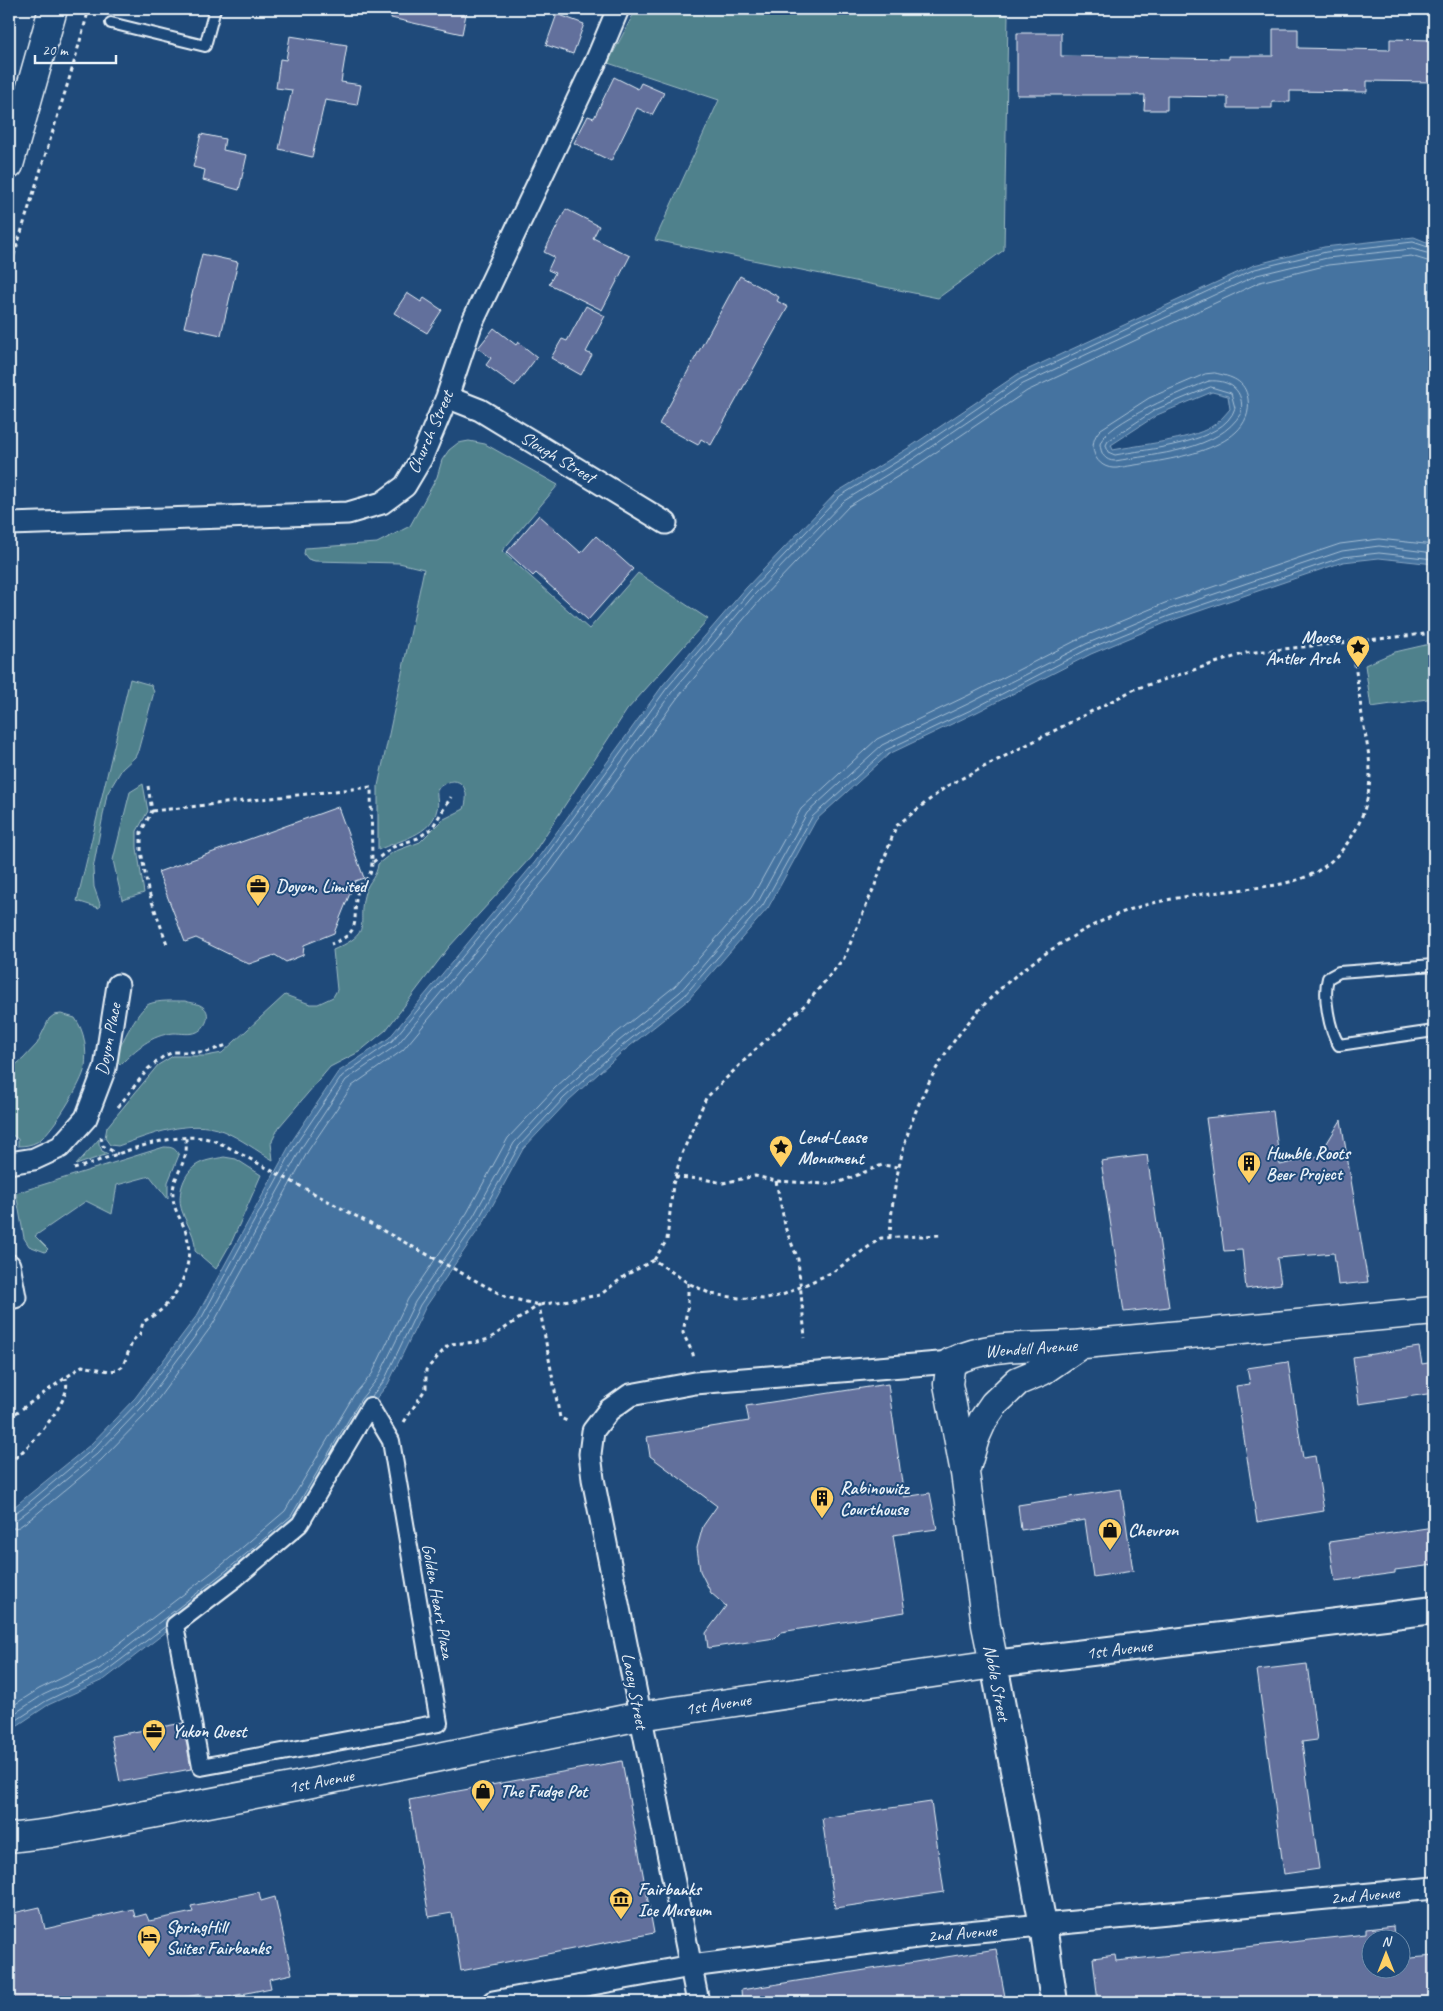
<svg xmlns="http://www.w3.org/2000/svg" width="1443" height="2011" font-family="Caveat,sans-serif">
<rect width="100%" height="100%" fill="#1f4a7a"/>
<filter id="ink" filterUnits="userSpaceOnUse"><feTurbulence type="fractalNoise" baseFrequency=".02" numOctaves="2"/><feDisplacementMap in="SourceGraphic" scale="10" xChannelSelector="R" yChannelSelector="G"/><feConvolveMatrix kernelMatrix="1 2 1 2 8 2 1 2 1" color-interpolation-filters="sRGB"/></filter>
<g filter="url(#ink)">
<path fill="#4f818c" stroke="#9cb9c2" d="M636 9H934L1008 15 1004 250 938 298 655 240 719 100 608 63Z
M469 441 485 444 558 485 502 551 589 629 638 573 708 619 627 710 531 857 449 947 386 1030 359 1052 330 1067 279 1127 271 1143 273 1160C257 1151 240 1138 223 1131 189 1118 150 1135 118 1146L110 1145 105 1138 107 1127 158 1065 173 1056H206L222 1053 285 995 310 1004H318L333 997 337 990 333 950C376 931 355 926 365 892 369 881 377 876 378 864L393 852 420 842 442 820 464 809C472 786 457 771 437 789 436 795 439 803 437 809 432 835 399 840 378 850V786L424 569 399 563 315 561 308 559 304 554 305 548 377 543 410 526 437 477 442 460 449 450 458 443Z
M1434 643V698L1371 707 1365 665 1395 652Z
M130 679 151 685 154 692 138 751 135 757 122 769 107 794 93 869 94 887 100 904 99 908 77 901Z
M143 784 148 811 137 831V848L144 893 122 900 113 860 130 792Z
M185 1001C191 1003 198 1003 203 1007 212 1013 206 1028 197 1032 191 1035 181 1033 174 1033 151 1035 136 1049 121 1064L115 1062C116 1051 138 1009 149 1004 159 1000 174 1001 185 1001Z
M61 1014 75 1018C85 1032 87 1049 85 1067 83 1082 51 1134 37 1142 31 1145 25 1146 18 1146V1139L9 1133V1070L23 1059 37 1044 49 1019 54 1015Z
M99 1139V1144L102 1151 108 1154 76 1165Z
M164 1147C172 1147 175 1148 179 1155L168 1182V1199L150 1176 117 1185 112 1214 86 1201 35 1236 48 1249 45 1252 29 1246 24 1238 16 1193Z
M224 1157 236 1159 261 1175 232 1241 216 1269 195 1251C196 1235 187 1226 182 1211 177 1197 182 1176 195 1166 203 1160 215 1159 224 1157Z"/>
<path fill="#4473a0" stroke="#86a5c3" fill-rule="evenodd" d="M1414 237 1434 245V564L1379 558 1343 562 1170 621 1091 654 977 712 889 754 816 820 768 908 688 1000 621 1053 568 1101 523 1149 483 1223 425 1308 388 1384 370 1406 300 1524 175 1625 105 1679 48 1705 9 1731V1511L90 1445 135 1398 198 1314 292 1141 338 1072 389 1038 535 862 663 685 746 588 837 492 910 447 1018 374 1254 265 1324 247ZM1212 392 1228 396 1230 409C1224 416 1219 422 1211 427 1190 440 1138 445 1113 450L1111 445 1157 415Z"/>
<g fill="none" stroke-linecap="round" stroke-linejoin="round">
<path stroke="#a6bfd5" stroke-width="1" d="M1215 373C1232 377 1245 380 1248 399 1256 454 1153 461 1117 468 1095 470 1085 444 1101 429L1149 398 1205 374Z
M1209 381C1230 379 1245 391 1241 413 1219 451 1155 454 1115 461 1105 461 1101 454 1100 444 1105 423 1188 389 1209 381Z
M1211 387 1231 393 1235 408C1224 444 1146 449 1115 455L1108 452 1106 445 1108 441 1155 410Z
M371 1397 384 1381 420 1305 478 1220 519 1146 564 1098 617 1050 684 996 763 905 812 817 886 750 975 708 1088 649 1169 616 1343 557 1379 553 1434 559
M9 1515 13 1514 25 1506 93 1449 139 1401 202 1317 296 1144 342 1076 392 1041 539 865 667 688 750 591 840 496 913 452 1020 379 1255 269 1326 252 1413 242 1434 249
M9 1521 16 1520 28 1511 97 1454 144 1405 207 1320 302 1147 346 1080 397 1045 544 869 672 692 754 595 844 501 916 457 1023 384 1257 275 1327 258 1412 249 1434 255
M9 1529 19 1527 33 1517 101 1460 150 1410 213 1324 308 1151 352 1086 403 1050 550 873 678 697 760 600 849 506 920 463 1027 391 1260 282 1328 265 1411 256 1434 263
M9 1708 39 1689 95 1662 223 1564 285 1511 354 1395 372 1374 408 1299 467 1213 508 1138 555 1088 609 1039 675 986 752 897 801 809 877 739 969 695 1083 637 1165 603 1340 544 1379 539 1434 545
M9 1717 43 1695 99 1669 227 1570 291 1516 361 1399 378 1378 415 1302 473 1217 514 1143 560 1093 614 1045 680 992 758 902 807 813 882 745 972 702 1086 644 1167 610 1342 551 1379 546 1434 553
M9 1725 46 1701 102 1674 166 1626"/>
</g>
<path fill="#626f9c" stroke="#e8f1f8" d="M392 9H467L462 34 391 18Z
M557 14 584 24 573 54 546 45Z
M1273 29H1298V48L1390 50V39L1431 40V44H1434V82L1367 81V92L1290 91V102H1272V108H1228V97L1167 96V110H1144L1145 95H1017V33H1061V56L1229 59V56H1273Z
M290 36 347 45 341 82 361 85 357 105 325 100 312 157 279 149 292 90 276 88 280 59 286 60Z
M614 77 638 89 641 83 664 93 652 115 637 108 611 161 574 143 588 116 594 118Z
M201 134 225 139 223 150 247 155 239 190 203 180 205 170 193 167Z
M566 209 599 226 593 238 630 256 602 310 549 284 555 273 548 270 554 257 544 252Z
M202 254 238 262 221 335 184 327Z
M740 276 779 297 777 301 788 307 711 445 701 439 698 445 659 424Z
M407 293 421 302 424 298 442 310 427 333 394 313Z
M586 306 605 316 586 352 592 355 581 375 551 358 562 339 567 341Z
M494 328 516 345 518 342 537 357 515 386 486 365 491 358 478 348Z
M539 515 581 553 596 536 633 569 588 620 536 573 533 576 507 552Z
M338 807 364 878 355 881 334 933 304 945 303 955 286 962 275 955 249 964 196 938 185 942 158 872Z
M1273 1111 1280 1165 1319 1156 1341 1120 1368 1282 1338 1285 1334 1253 1277 1258 1281 1284 1246 1289 1242 1250 1224 1251 1206 1118Z
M1147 1155 1169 1307 1124 1312 1101 1161Z
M1419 1347 1422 1364 1434 1362V1393L1359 1404 1353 1357Z
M1288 1362 1303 1458 1315 1456 1324 1511 1257 1522 1236 1386 1250 1384 1247 1368Z
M888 1384 904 1497 930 1493 937 1529 893 1535 905 1612 781 1632 775 1638 708 1648 706 1633 726 1606 711 1593 700 1571 697 1548 703 1526 717 1506 650 1456 647 1437 749 1421 746 1406Z
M1121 1489 1133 1571 1093 1577 1085 1520 1021 1530 1018 1505Z
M1434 1527V1565L1395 1570V1573L1335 1581 1329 1542Z
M1307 1664 1317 1740 1302 1742 1319 1869 1284 1874 1257 1670Z
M183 1723 191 1769 120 1782 111 1736Z
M622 1761 654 1933 461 1971 452 1913 429 1917 409 1800Z
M931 1802 944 1892 835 1908 822 1818Z
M259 1892 261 1901 275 1897 292 1974 269 1979 271 1988 204 2002 202 1994 160 2002H9V1914L40 1907 45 1929 133 1909 135 1917 146 1914 149 1921 193 1912 191 1906Z
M1393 1926 1394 1938H1370V1968H1400V1959L1434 1956V2002H1098L1093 1958 1115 1955 1116 1961 1366 1934V1929Z
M996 1949 1006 2002H742L741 1990Z"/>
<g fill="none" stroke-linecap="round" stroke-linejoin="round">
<g stroke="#e8f1f8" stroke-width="14">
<path id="service" d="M111 23 205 46 215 9
M1434 965 1339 972 1328 978C1323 995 1329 1030 1339 1045L1434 1031"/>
</g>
<g stroke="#e8f1f8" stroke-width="20">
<path id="pedestrian" d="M370 1406 391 1441 439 1723 201 1767 175 1625 235 1579 300 1524Z"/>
</g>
<g stroke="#e8f1f8" stroke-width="25">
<path id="minor" d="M447 397 480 410 666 523
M9 524 348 513 382 503 405 486 421 459 447 397 471 325 597 59 618 9
M9 1163 34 1159 60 1147 86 1118 105 1068 118 985
M9 1265 15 1297
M493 2002 691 1966 925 1936 1434 1888
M698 2002 593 1479 590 1454 593 1431 609 1410 630 1395 695 1383 951 1362"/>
</g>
<g stroke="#e8f1f8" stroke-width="30">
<path id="tertiary" d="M1054 2002 1043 1925 994 1664 1434 1610"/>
</g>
<g stroke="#e8f1f8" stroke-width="31">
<path id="secondary" d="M966 1468 975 1438 983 1420 994 1404 1018 1381 1042 1371 1080 1345
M9 1838 51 1833 302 1785 640 1716 994 1664 986 1625 965 1473 948 1384 951 1362C996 1341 1037 1349 1084 1344 1201 1332 1318 1322 1434 1311"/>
</g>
<g stroke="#e8f1f8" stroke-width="31">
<path id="primary" d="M9 165 53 9"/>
</g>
<path stroke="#e8f1f8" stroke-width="3" stroke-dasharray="4 4" stroke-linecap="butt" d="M9 271 71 73 89 9
M148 786 152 811 141 832V851L148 890 167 944
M152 811 371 787 372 862C372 866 371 871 370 874 367 880 360 883 358 890 350 918 366 931 331 944
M373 862 393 847 418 838 432 828 451 797
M118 1107 148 1069 164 1056 174 1052H207L227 1045
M101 1137 103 1146 118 1154
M74 1169C113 1157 163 1133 204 1138 211 1139 219 1143 226 1146L506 1297 539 1305 600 1295 626 1275 654 1260 688 1283 711 1294 739 1298 767 1299 785 1294 833 1272 881 1238 941 1235
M675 1177 703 1179 723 1183 755 1176 776 1181 826 1184 840 1182 882 1165 897 1167
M776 1181 786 1230 798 1259 805 1338
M890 1238C895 1113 951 1012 1057 946 1081 931 1105 918 1132 909 1178 894 1229 892 1277 885 1290 882 1304 879 1316 872 1350 852 1370 812 1370 773 1370 754 1365 735 1362 716 1359 691 1355 666 1352 641
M654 1260 667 1240 673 1184 681 1156 706 1098 755 1050 807 1003 844 958 875 885 896 826 947 786 1135 689 1246 653 1434 633
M688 1283V1304L683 1333 693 1354 694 1360
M9 1418 82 1366 109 1371 117 1370 123 1366 133 1340 140 1334 143 1322C149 1318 157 1314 162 1309 183 1289 194 1261 186 1232 182 1220 173 1210 173 1196 172 1180 181 1171 185 1156 187 1151 186 1143 186 1137
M404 1422 426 1388V1370L449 1344 478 1342 489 1339 539 1305 560 1418 570 1422
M9 1463C27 1450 58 1415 65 1394 67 1388 67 1383 66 1378"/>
<use href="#service" stroke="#1f4a7a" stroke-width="10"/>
<use href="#pedestrian" stroke="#1f4a7a" stroke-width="16"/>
<use href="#minor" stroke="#1f4a7a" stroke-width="21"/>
<use href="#tertiary" stroke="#1f4a7a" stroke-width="26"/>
<use href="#secondary" stroke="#1f4a7a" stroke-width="28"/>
<use href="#primary" stroke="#1f4a7a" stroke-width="28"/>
</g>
</g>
<defs>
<g id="sight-pin" transform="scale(1.25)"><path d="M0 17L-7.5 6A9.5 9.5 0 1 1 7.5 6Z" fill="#ffd166" stroke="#1f4a7a"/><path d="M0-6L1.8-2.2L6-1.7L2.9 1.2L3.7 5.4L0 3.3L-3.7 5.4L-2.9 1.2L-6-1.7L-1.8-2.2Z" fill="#111"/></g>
<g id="office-pin" transform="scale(1.25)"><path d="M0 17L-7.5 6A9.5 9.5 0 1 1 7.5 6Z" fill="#ffd166" stroke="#1f4a7a"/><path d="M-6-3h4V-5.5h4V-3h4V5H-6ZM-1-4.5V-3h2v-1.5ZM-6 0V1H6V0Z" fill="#111"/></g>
<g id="building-pin" transform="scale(1.25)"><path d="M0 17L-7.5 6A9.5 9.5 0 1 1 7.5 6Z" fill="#ffd166" stroke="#1f4a7a"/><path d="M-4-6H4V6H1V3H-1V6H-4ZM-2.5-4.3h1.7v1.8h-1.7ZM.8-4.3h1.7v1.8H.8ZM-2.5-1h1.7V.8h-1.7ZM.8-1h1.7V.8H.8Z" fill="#111"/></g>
<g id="shop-pin" transform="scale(1.25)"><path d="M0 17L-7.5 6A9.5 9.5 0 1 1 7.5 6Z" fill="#ffd166" stroke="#1f4a7a"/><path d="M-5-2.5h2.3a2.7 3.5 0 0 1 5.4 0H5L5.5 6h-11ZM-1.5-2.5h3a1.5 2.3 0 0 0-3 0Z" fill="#111"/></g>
<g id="museum-pin" transform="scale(1.25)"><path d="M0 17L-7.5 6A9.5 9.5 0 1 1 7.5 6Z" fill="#ffd166" stroke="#1f4a7a"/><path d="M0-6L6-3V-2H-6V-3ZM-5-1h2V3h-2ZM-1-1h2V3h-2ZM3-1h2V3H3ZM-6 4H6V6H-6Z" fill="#111"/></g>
<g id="hotel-pin" transform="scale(1.25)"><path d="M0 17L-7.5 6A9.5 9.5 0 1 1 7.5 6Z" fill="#ffd166" stroke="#1f4a7a"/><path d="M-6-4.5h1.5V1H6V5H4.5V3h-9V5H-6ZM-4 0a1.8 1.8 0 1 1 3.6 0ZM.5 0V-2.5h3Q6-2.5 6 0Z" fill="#111"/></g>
</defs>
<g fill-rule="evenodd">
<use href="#sight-pin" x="1358" y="647"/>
<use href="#office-pin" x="258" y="886"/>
<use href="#sight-pin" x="781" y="1147"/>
<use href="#building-pin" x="1249" y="1163"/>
<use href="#building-pin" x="822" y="1498"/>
<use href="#shop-pin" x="1110" y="1530"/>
<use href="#office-pin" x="154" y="1731"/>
<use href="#shop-pin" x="483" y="1791"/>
<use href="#museum-pin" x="621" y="1899"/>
<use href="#hotel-pin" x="149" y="1937"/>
</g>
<g text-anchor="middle" stroke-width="4" stroke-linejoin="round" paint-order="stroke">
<g font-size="18" fill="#e8f1f8" stroke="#1f4a7a">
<text transform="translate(430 432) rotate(-66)" y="6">Church Street</text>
<text transform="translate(558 457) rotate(31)" y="6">Slough Street</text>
<text transform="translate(108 1039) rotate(-79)" y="6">Doyon Place</text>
<text transform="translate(1031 1348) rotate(-4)" y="6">Wendell Avenue</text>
<text transform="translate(438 1601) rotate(80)" y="6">Golden Heart Plaza</text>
<text transform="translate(1119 1649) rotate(-7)" y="6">1st Avenue</text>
<text transform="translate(997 1683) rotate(79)" y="6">Noble Street</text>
<text transform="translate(635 1691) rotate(79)" y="6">Lacey Street</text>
<text transform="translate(718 1704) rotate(-9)" y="6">1st Avenue</text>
<text transform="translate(321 1781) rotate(-11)" y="6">1st Avenue</text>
<text transform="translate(1365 1895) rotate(-5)" y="6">2nd Avenue</text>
<text transform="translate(962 1933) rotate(-5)" y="6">2nd Avenue</text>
</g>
<g font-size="18" font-weight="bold" fill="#e8f1f8" stroke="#1f4a7a" text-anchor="start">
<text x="1340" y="643" text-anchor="end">Moose<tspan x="1340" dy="21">Antler Arch</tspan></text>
<text x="276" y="892">Doyon, Limited</text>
<text x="798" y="1143">Lend-Lease<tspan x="798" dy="21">Monument</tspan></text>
<text x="1266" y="1159">Humble Roots<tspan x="1266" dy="21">Beer Project</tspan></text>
<text x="840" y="1494">Rabinowitz<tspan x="840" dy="21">Courthouse</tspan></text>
<text x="1128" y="1536">Chevron</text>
<text x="172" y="1737">Yukon Quest</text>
<text x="500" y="1797">The Fudge Pot</text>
<text x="638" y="1895">Fairbanks<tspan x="638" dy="21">Ice Museum</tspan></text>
<text x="166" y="1933">SpringHill<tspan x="166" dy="21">Suites Fairbanks</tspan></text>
</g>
</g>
<rect width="1443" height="2011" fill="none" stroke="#1f4a7a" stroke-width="30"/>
<rect x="15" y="15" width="1413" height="1981" fill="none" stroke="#e8f1f8" stroke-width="2" filter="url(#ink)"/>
<g transform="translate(1386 1954)"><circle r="24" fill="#1f4a7a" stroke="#6f8dac"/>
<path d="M0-4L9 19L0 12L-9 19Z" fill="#ffd166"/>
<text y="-8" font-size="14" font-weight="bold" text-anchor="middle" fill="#e8f1f8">N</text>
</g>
<path d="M35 55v8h81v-8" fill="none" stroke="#e8f1f8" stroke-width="2.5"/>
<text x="42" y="55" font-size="15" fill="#e8f1f8" stroke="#1f4a7a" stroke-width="4" paint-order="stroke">20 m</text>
</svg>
